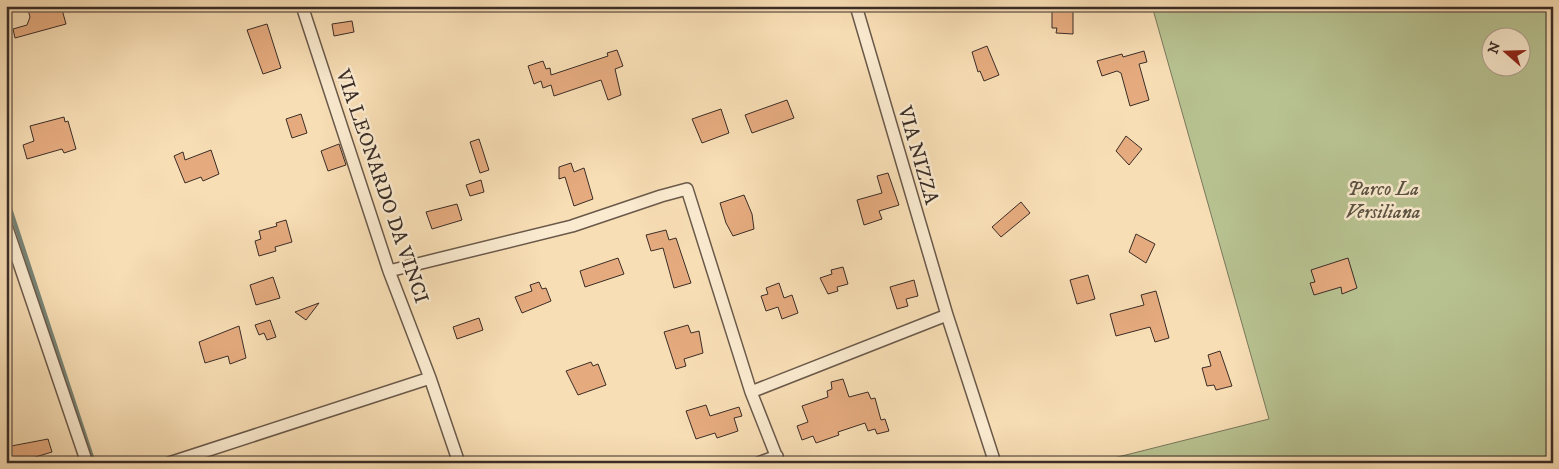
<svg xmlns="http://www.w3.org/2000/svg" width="1559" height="469" font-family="'IM FELL DW Pica',serif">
<rect width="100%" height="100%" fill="#f8deb5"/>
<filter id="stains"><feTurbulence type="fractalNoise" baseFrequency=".004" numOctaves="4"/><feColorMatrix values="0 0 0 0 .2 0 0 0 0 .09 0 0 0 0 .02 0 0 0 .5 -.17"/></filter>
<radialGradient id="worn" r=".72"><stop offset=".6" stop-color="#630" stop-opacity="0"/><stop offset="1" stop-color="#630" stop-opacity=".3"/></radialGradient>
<path fill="#b8c291" stroke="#79785c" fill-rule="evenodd" d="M1152 6H1553V463H1094L1269 419ZM1492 38H1522V68H1492Z"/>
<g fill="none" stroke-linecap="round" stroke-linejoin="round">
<path stroke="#768375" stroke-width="4" d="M6 196 94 463"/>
</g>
<path fill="#e5ab7f" stroke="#3a2d27" d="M27 6H61L66 24 15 38 13 29 27 25 30 17Z
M1052 6H1073V34L1056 33 1057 28H1052Z
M352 21 354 32 334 36 332 24Z
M267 24 281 68 263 74 247 30Z
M987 46 999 75 984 81 980 71 978 72 972 52Z
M617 50 623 66 615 69 621 95 608 100 601 80 554 96 551 85 543 88 541 81 534 84 528 66 543 61 546 69 550 68 551 75 608 56 607 53Z
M1144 51 1147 62 1139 64 1149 100 1130 106 1121 73 1117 71 1102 76 1097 61 1122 54 1123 57Z
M787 100 794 118 752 133 745 115Z
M721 109 729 133 702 143 692 119Z
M301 114 307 133 292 138 286 119Z
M64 117 65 122 68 121 76 149 64 153 62 149 27 159 23 145 34 141 30 126Z
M1126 136 1142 149 1129 165 1116 151Z
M479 139 489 170 480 173 470 142Z
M339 144 346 165 328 171 321 151Z
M211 150 219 174 203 181 201 177 185 183 174 156 183 152 185 160Z
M571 163 574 172 584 168 593 199 574 206 565 177 559 179V167Z
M888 173 899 205 879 211 882 219 864 225 857 200 882 193 877 176Z
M481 180 484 192 470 196 466 185Z
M744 195 752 214 754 229 733 236 726 223 720 203Z
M1021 202 1030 213 1001 237 992 227Z
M457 204 462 220 432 229 426 212Z
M286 220 292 242 275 247 276 251 259 256 255 241 261 239 259 231 277 226 276 223Z
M666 230 669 240 676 238 691 283 674 288 663 248 651 251 646 235Z
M1136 234 1155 244 1146 263 1129 252Z
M618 258 624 274 585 287 580 271Z
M1348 258 1357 288 1342 294 1341 287 1314 295 1310 283 1315 282 1311 270Z
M843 267 848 284 837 287 838 291 828 294 820 278 832 274 831 270Z
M1088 275 1095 299 1077 304 1070 280Z
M273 277 280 298 256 305 250 285Z
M914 280 918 296 906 299 908 306 897 309 890 287Z
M539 282 542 289 546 288 551 301 522 313 515 297 532 291 530 285Z
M779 283 784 298 792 295 798 313 782 319 778 307 766 311 761 296 768 294 766 288Z
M1156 291 1169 338 1155 342 1150 327 1116 336 1110 314 1144 305 1141 295Z
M319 303 306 320 295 312Z
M479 318 483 330 457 339 453 327Z
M270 320 276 337 267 340 264 333 259 335 255 325Z
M688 325 691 333 699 331 703 353 684 359 686 366 676 369 664 332Z
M239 326 246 358 230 364 228 356 205 363 199 342Z
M1220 351 1232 386 1216 390 1214 385 1207 386 1202 368 1211 366 1208 355Z
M591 362 593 366 598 364 606 385 578 395 566 371Z
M843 379 849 397 868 392 871 399 875 398 881 420 885 419 889 431 877 434 875 429 868 431 865 423 838 432 839 435 816 443 813 436 802 440 797 426 808 422 802 406 828 397 827 391 832 389 831 382Z
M706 405 710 416 739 407 742 416 734 418 738 431 717 438 715 433 696 439 686 411Z
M48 439 52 452 32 458 34 463H6V447Z"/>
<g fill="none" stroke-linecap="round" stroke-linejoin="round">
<g stroke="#6a594a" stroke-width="14">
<path id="street" d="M302 6 389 271 430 378 459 463
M856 6 947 315
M6 225 87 463
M389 271 572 226 661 196 687 189 751 392 779 463
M751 392 947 315 995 463
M169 463 430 378
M758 463 777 456"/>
</g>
<use href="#street" stroke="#faeacf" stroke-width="11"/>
</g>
<g text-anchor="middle" stroke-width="5" stroke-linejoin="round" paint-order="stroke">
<g font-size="20" fill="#3a2d27" stroke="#faeacf">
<text transform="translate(919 155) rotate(74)" y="7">VIA NIZZA</text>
<text transform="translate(383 186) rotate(71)" y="7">VIA LEONARDO DA VINCI</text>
</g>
<g font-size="20" font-style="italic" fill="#5a5242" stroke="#faeacf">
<text x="1383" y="195">Parco La<tspan x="1383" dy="23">Versiliana</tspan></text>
</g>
</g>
<rect width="1559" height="469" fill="none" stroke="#f8deb5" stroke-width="25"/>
<rect x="8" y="8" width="1544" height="454" fill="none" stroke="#3a2d27" stroke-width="2.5"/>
<rect x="12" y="12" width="1534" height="444" fill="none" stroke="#3a2d27"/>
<g transform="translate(1506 52) rotate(290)"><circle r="24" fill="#faeacf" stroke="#ad9e8c"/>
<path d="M0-4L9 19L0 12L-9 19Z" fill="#8f2418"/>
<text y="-8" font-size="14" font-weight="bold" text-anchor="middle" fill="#3a2d27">N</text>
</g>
<rect width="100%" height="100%" filter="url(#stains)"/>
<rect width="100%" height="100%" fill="url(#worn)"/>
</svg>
